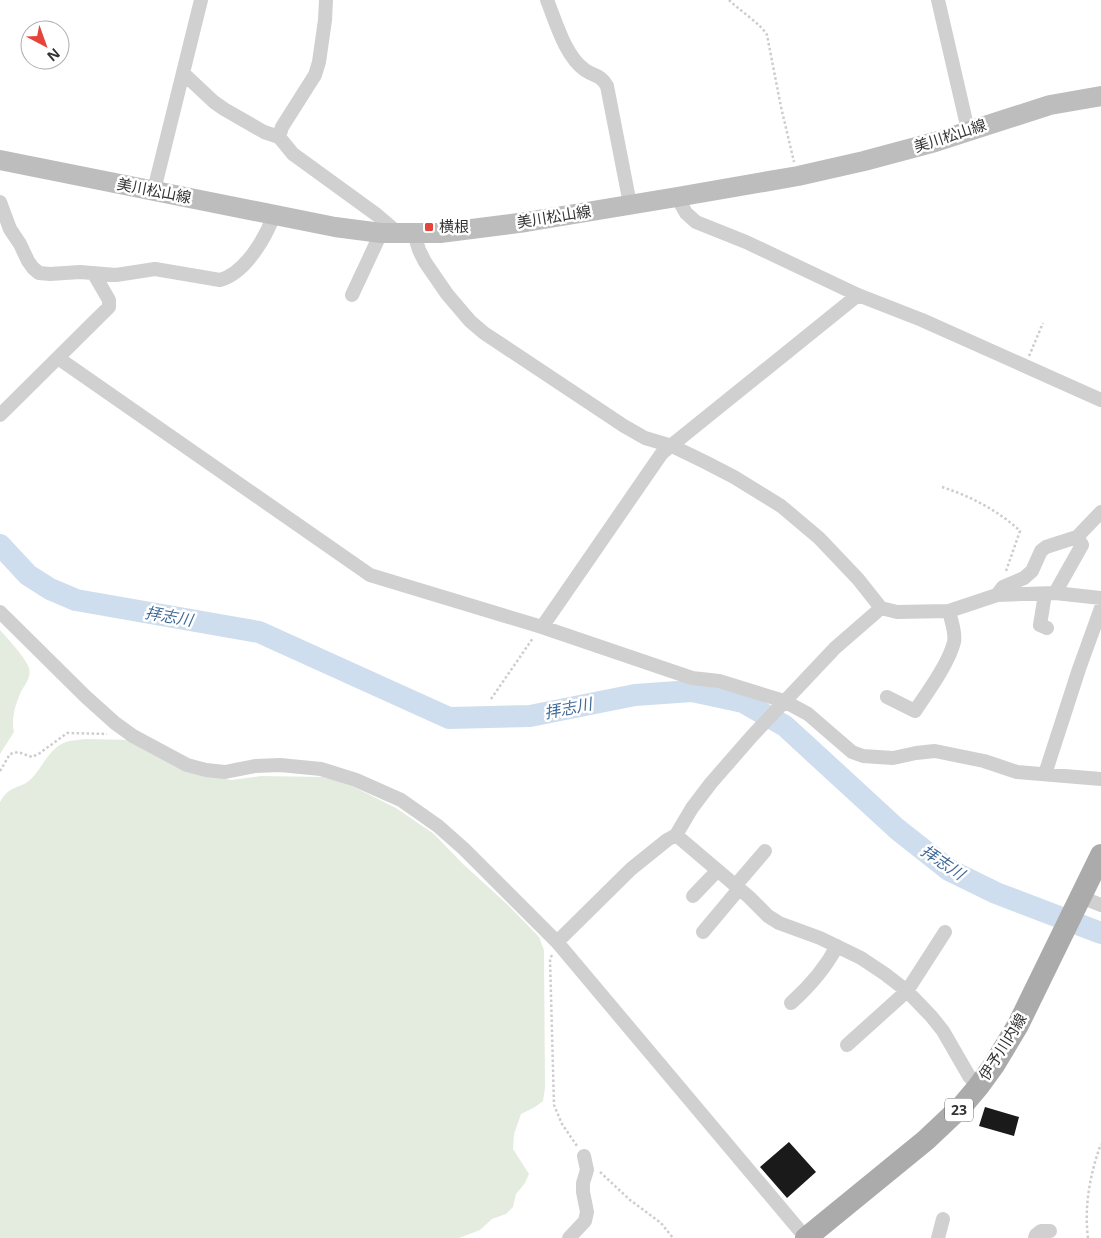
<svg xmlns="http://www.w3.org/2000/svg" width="1101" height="1238" font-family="'Open Sans','Noto Sans JP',sans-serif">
<rect width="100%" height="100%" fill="#fff"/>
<path fill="#e4ecdf" d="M0 630C7 638 26 658 29 668 32 678 24 685 20 694 15 706 11 719 14 732L0 754Z
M85 739 133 740 196 773 232 780 261 776 324 777 354 787 396 808 434 834 462 863 509 906 539 937 544 950 545 1088 543 1101 535 1107 521 1114 514 1134 513 1149 529 1174 525 1183 516 1194 513 1207 506 1214 492 1219 480 1230 459 1238H0V802C10 784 19 790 31 779 43 767 49 748 66 742 72 740 79 740 85 739Z"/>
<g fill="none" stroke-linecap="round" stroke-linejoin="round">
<path stroke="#cfdeee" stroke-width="22" d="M0 545 28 575 50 589 76 600 259 632 449 718 530 716 635 695 692 691 743 702 785 726 897 829 949 870 996 893 1101 933"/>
</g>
<path fill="#1a1a1a" d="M985 1107 1019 1117 1014 1136 979 1126Z
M789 1142 816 1172 787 1198 760 1167Z"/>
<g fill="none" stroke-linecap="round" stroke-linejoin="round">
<path stroke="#cdcdcd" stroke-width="2.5" stroke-dasharray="2.5 2.5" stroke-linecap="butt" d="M729 0C739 10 762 25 767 35L781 107 794 162
M1029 356 1043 323
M942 487C970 496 999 511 1020 531L1006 571
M491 699 533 638
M0 771 10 754 18 752 32 757 40 753 67 733 107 734
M552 955 550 959 554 1105 562 1124 577 1146
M600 1172 630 1200 661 1223 673 1238
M1088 1238C1084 1207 1090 1173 1101 1144"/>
<path stroke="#d0d0d0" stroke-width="14" d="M547 0C556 22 565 56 585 70 595 77 600 74 607 86L630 204
M938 0 968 130
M183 73 214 102 224 109 264 132 279 137 293 154 377 215 397 232
M279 137 282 127 315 75 319 62 325 20 326 0
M154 190 201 0
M677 197 686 213 696 222 746 242 858 295 922 320 1101 400
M0 202 10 229 20 244 28 261 33 268 39 273 50 274 80 272 116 275 155 269 220 280C245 273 265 239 274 215
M414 233 419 250 425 262 447 294 470 321 484 333 624 426 645 438 672 446 705 462 734 477 781 506 819 538 858 579 881 608 897 612 949 611 997 595 1055 593 1101 598
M352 295 381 233
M58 358 370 575 542 627 692 678 719 681 784 701 808 714 852 752 863 756 893 758 916 753 935 751 984 761 1017 772 1101 779
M0 415 109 307V300L94 274
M1055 593 1082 545 1077 537
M1045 594 1040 625 1047 628
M997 595 1003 587 1024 578 1032 571 1041 551 1046 547 1077 537 1101 512
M0 612 86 697 115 723 133 736 187 765 206 770 225 772 255 766 280 765 321 769 356 780 401 800 438 826 464 849 557 942 806 1238
M542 627 662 453 858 295
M887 697 915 711C927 693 949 663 954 642 956 632 951 621 949 611
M1045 774 1079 669 1101 608
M676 835 749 897 768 916 779 923 820 938 861 958 885 974 907 991 931 1016 943 1031 969 1076 978 1087
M735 886 765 851
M693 896 717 871
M1081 897 1101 905
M703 932 739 889
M557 942 631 869 667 840 676 835 692 808 711 783 752 736 835 648 881 608
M791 1003C810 986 825 969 837 946
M847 1045 907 991 945 932
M569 1238 585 1221 587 1212 583 1192V1183L587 1170 584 1156
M938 1238 943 1219
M1035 1238 1036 1235 1041 1231H1050"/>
<path stroke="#bdbdbd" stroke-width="20" d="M0 160 335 227 381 233H440L526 222 677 197 798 176 864 161 935 142 1050 105 1101 96"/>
<path stroke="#ababab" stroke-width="22" d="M806 1238 926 1140 962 1106 978 1087 994 1065 1018 1025 1101 855"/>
</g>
<rect fill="#e4443a" stroke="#fff" stroke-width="2" x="424" y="222" width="10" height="10" rx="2.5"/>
<g text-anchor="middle" stroke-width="5" stroke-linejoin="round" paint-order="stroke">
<rect fill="#fff" stroke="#707070" stroke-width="1" x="945" y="1098.5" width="28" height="23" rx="4"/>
<g font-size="14" font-weight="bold" fill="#333">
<text x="959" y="1115">23</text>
</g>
<g font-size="15" fill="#333" stroke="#fff">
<text transform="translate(950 136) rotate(-18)" y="5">美川松山線</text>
<text transform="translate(154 191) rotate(11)" y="5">美川松山線</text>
<text transform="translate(554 217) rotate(-9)" y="5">美川松山線</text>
<text transform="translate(1003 1047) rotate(-58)" y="5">伊予川内線</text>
</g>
<g font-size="15" fill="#333" stroke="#fff" text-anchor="start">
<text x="439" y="232">横根</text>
</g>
<g font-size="16" font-style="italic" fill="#406996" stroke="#fff">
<text transform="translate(169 616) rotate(10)" y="6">拝志川</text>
<text transform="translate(568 708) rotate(-11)" y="6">拝志川</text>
<text transform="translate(943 862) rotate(34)" y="6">拝志川</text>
</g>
</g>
<g transform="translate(45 45) rotate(139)"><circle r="24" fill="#ffffff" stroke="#adadad"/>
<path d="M0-4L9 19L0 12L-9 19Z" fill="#e4443a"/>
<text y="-8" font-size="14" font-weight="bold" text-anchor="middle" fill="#333333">N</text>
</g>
</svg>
